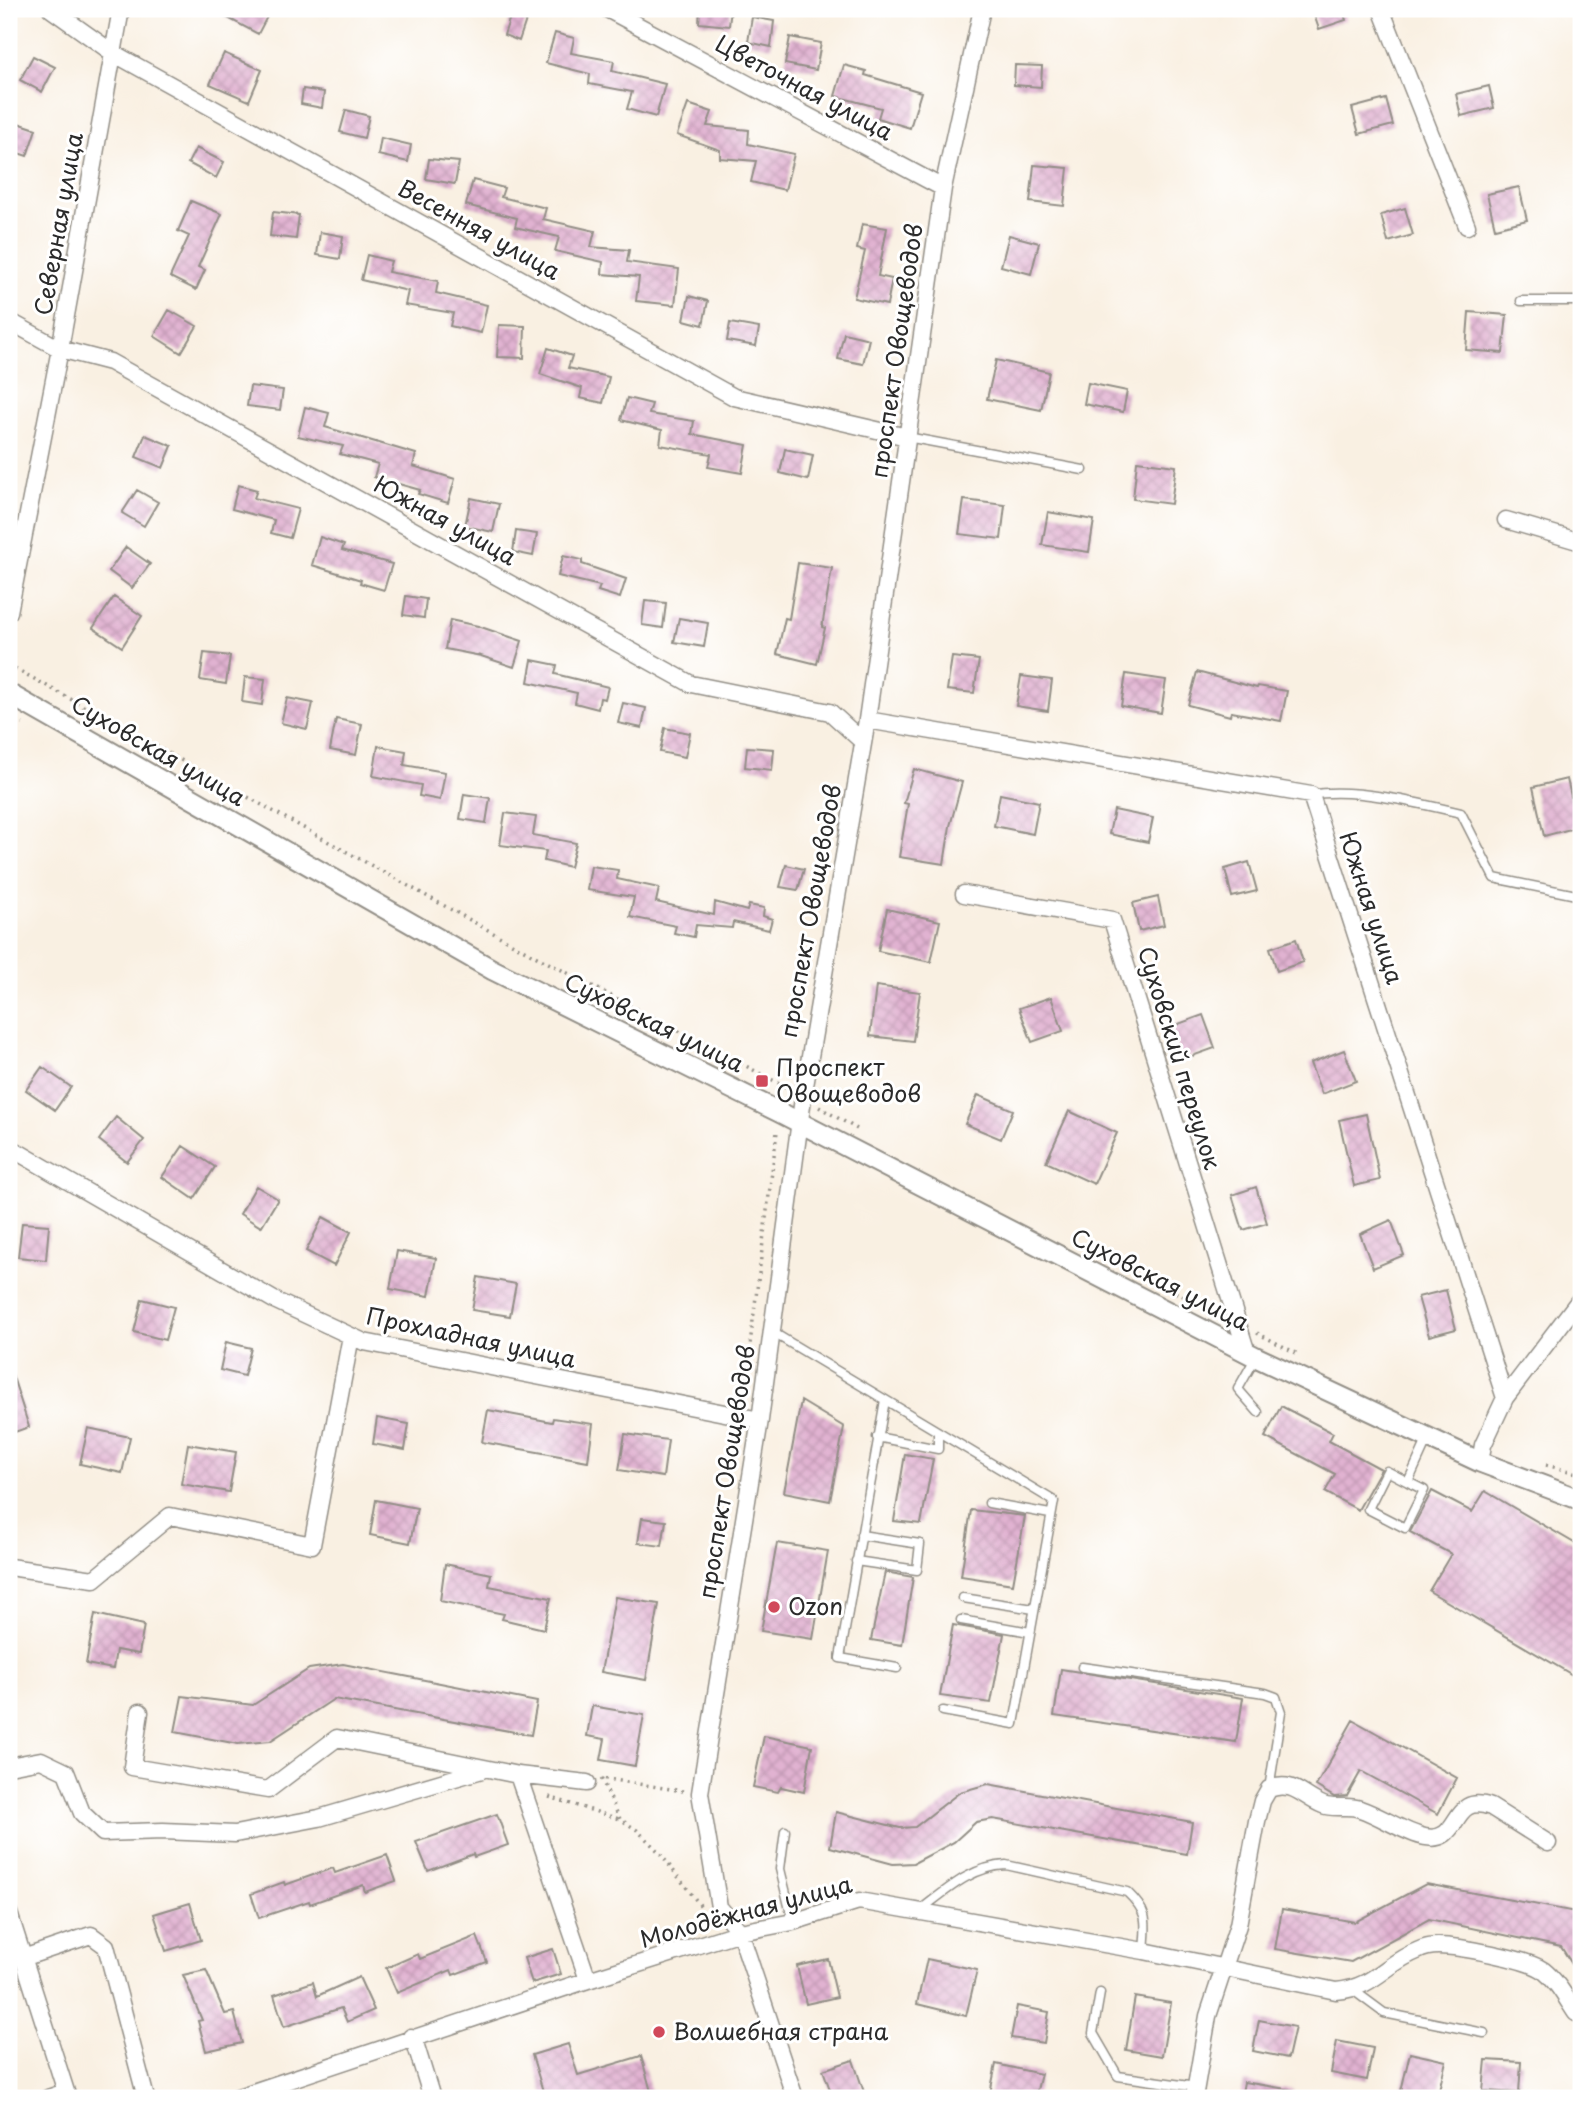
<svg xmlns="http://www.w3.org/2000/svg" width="1590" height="2107" font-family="'Playpen Sans',sans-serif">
<defs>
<pattern id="building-cross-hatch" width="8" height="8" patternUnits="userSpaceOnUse" patternTransform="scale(1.75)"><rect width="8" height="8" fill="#e1b2d1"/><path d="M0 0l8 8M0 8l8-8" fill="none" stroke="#c199b4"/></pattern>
</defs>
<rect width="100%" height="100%" fill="#fff"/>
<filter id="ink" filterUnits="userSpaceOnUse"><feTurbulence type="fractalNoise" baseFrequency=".0143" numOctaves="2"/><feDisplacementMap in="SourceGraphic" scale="14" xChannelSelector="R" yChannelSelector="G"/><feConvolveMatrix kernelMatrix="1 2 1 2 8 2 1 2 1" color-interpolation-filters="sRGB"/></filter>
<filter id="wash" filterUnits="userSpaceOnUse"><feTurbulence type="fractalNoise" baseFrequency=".00686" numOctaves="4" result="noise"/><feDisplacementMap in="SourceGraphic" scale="28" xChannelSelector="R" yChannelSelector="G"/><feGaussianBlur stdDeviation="1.57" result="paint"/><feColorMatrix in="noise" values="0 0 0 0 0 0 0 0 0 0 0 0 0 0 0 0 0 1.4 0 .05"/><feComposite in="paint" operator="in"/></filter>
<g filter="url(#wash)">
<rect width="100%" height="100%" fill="#f9f0e2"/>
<g id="blocks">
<path fill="url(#building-cross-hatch)" d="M211 9H271L258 34Z
M700 9H731L729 26 699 23Z
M1312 9H1342L1346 20 1319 29Z
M511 14 526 20 519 41 504 35Z
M752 17 774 21 771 47 748 42Z
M555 33 574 38 571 53 614 61 612 71 665 84 656 117 627 109 632 92 589 84 590 74 546 63Z
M790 37 821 43 816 70 785 64Z
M224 53 262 70 249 101 210 84Z
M33 56 55 67 42 92 20 80Z
M844 65 866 71 865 75 921 92 910 128 878 118 881 108 835 96Z
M1015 65 1042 66 1041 87 1014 85Z
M1489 86 1494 108 1461 116 1456 94Z
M303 89 324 92 322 108 301 104Z
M1386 99 1393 125 1359 134 1352 108Z
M688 104 712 112 707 126 749 130 748 144 794 154 785 190 751 182 756 161 720 158V150L677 135Z
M346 110 369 116 364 138 340 132Z
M15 122 36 129 27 156 9 150V141Z
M381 138 411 145 408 162 378 155Z
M196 148 224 162 216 178 188 163Z
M429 159 459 162 455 184 426 179Z
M1034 165 1068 168 1064 206 1030 202Z
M473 180 504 188 501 197 546 208 543 219 595 231 591 247 629 250 627 262 679 269 675 305 636 301 639 277 602 274 603 262 555 251 559 237 515 227 517 218 466 205Z
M1519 187 1527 220 1495 228 1487 194Z
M191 201 222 214 198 267 205 270 196 290 170 277 189 236 178 231Z
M1405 208 1413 235 1388 242 1381 215Z
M273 212 299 215 296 239 270 236Z
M862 224 887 228 878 276 892 279 887 305 854 298 865 251 857 249Z
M320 232 343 236 340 259 317 255Z
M1009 235 1039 243 1031 274 1001 266Z
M367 255 391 261 388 272 438 281 436 293 487 305 481 333 450 326 453 313 405 305 408 291 361 280Z
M689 296 708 301 703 325 684 320Z
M169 310 197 326 181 353 154 336Z
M1469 312 1507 315 1503 353 1466 350Z
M730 323 759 328 756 346 727 341Z
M499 325 525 326 524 358 497 357Z
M844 333 869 339 863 364 838 359Z
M548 348 572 356 568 368 609 377 603 403 580 398 582 388 540 374Z
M996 360 1049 372 1041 410 987 399Z
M1088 383 1127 391 1123 412 1084 404Z
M250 386 283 390 280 410 247 406Z
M627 398 652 404 649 414 694 421 692 434 747 445 742 473 708 467 711 454 660 445 662 430 621 420Z
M305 407 329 413 325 427 416 454 413 466 455 479 448 503 418 494 420 490 374 477 378 464 340 454 343 446 298 436Z
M145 435 172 446 163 468 136 457Z
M785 449 813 455 808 480 780 473Z
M1137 461 1176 466 1171 504 1133 499Z
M238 485 257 490 254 498 298 509 290 538 271 533 274 520 232 509Z
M137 490 158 502 144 526 122 513Z
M471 498 499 504 493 532 465 526Z
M964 500 1005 505 1001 539 959 534Z
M1048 512 1094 520 1089 552 1042 545Z
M516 531 537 534 533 556 513 552Z
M320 537 344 545 342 550 392 564 384 590 360 583 361 580 312 565Z
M126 547 150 564 132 588 109 571Z
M563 556 582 560V564L626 579 620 598 598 591 600 586 558 576Z
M798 563 832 568 822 627 825 628 817 664 777 654 785 618 789 619Z
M406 596 426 599 424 618 403 615Z
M114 597 142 616 122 647 93 628Z
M645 601 666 603 663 628 642 625Z
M679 618 708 623 704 647 674 642Z
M450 620 478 626 522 641 514 667 481 656 445 649Z
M204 653 230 656 226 684 200 680Z
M952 657 979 660 974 693 947 690Z
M532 660 557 665 555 674 608 687 605 699 600 698 598 709 575 703 577 693 528 682Z
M1197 672 1257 688 1258 686 1287 691 1281 721 1231 712 1230 716 1188 705Z
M1126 674 1166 680 1161 713 1121 706Z
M1021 676 1052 680 1048 711 1016 706Z
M245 677 265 679 262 705 242 702Z
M287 698 313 703 307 729 281 723Z
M623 703 646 708 642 728 618 723Z
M336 719 362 724 356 755 330 750Z
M665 728 690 733 685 757 660 752Z
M378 746 406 751 404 765 445 772 440 800 419 796 421 785 373 776Z
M747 747 774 749 772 770 745 767Z
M914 769 962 782 950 826 944 864 899 857 908 804 904 803Z
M1567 779 1578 827 1544 836 1533 787Z
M464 794 490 798 486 823 460 819Z
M1000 794 1039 802 1033 834 994 826Z
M1114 810 1153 818 1148 842 1109 834Z
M505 813 536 817 533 835 576 843 570 867 544 861 546 851 500 845Z
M1249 862 1257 891 1232 897 1225 869Z
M786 865 804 869 798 890 780 887Z
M591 866 618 870 617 879 659 888 656 902 714 915 715 902 747 911 749 905 764 908 763 916 772 919 769 930 733 922 732 928 696 925 694 937 674 933 676 926 630 917 634 897 587 890Z
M1158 897 1164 925 1139 931 1133 903Z
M887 909 940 921 931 962 878 951Z
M1296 939 1303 962 1277 971 1270 948Z
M876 986 920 992 913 1041 870 1036Z
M1051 997 1063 1031 1032 1042 1019 1008Z
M1203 1015 1215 1048 1181 1060 1170 1027Z
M1344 1050 1356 1081 1322 1094 1310 1063Z
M42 1067 71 1087 55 1110 26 1090Z
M978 1095 1013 1110 1001 1139 965 1124Z
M1069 1111 1117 1133 1094 1184 1046 1162Z
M1366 1114 1380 1180 1354 1186 1339 1120Z
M116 1117 144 1140 127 1162 99 1140Z
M183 1146 215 1167 194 1199 162 1177Z
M256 1186 278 1199 261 1227 240 1214Z
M1256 1187 1267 1223 1243 1230 1232 1195Z
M323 1217 351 1232 334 1266 306 1251Z
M1391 1220 1404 1255 1373 1268 1360 1234Z
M22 1223 49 1225 46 1260 18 1257Z
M397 1251 436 1258 429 1296 390 1289Z
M478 1277 516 1284 510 1316 472 1310Z
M1446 1290 1456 1329 1429 1336 1418 1297Z
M142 1299 174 1307 165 1340 134 1332Z
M226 1342 251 1348 244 1376 220 1370Z
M9 1374H12L29 1427 9 1434Z
M801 1401 844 1427 830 1501 784 1492Z
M1281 1406 1333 1433 1329 1441 1381 1469 1358 1510 1325 1492 1335 1474 1265 1437Z
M488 1410 552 1422 553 1418 593 1424 588 1461 482 1442Z
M377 1418 409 1424 405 1450 373 1444Z
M88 1428 130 1437 122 1473 80 1464Z
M625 1434 668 1440 663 1477 619 1470Z
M188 1444 236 1452 229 1492 181 1484Z
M905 1454 933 1459 921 1524 894 1521Z
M1432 1491 1472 1512 1485 1491 1581 1547V1680L1429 1591 1451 1554 1410 1532Z
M376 1500 417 1508 410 1543 370 1535Z
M971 1510 1025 1516 1013 1584 961 1576Z
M642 1518 666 1521 662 1546 638 1543Z
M777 1543 828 1551 813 1639 761 1631Z
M445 1564 491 1574 489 1586 551 1598 544 1629 502 1619 504 1614 440 1601Z
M885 1572 913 1577 902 1645 871 1640Z
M615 1597 659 1604 646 1680 601 1672Z
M95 1614 144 1625 139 1654 116 1650 113 1669 86 1664Z
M953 1625 1004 1634 991 1703 940 1696Z
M343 1664 537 1702 531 1735 334 1699 270 1741 238 1744 175 1732 182 1696 253 1705 309 1669Z
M1061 1669 1243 1698 1236 1742 1054 1716Z
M592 1706 644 1715 635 1766 601 1760 605 1739 587 1736Z
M1353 1720 1457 1778 1438 1814 1361 1771 1347 1796 1334 1797 1316 1786Z
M764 1736 812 1746 804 1792 781 1787 778 1792 753 1787Z
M988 1784 1192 1822 1187 1854 993 1819 976 1822 954 1842 914 1863 893 1864 830 1847 836 1812 900 1828 915 1827 960 1792Z
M497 1814 508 1845 474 1857 473 1854 428 1871 416 1842Z
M387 1855 396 1881 365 1892 363 1885 310 1904 309 1901 259 1918 251 1894 284 1882 285 1885 333 1868 335 1873Z
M1426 1884 1581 1913V1978L1561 1947 1429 1919 1351 1962 1275 1949 1282 1909 1355 1922Z
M190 1903 201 1940 166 1951 154 1914Z
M477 1936 487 1962 453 1975 451 1970 397 1993 386 1968 418 1954 420 1959Z
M553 1949 561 1974 532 1983 524 1958Z
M828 1959 837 1997 806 2004 797 1966Z
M927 1959 977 1970 966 2016 917 2004Z
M206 1970 225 2014 234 2012 242 2043 206 2051 198 2021 202 2020 183 1975Z
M359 1977 374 2010 347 2022 341 2008 284 2027 274 1995 313 1982 317 1996Z
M1135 1997 1171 2003 1162 2056 1126 2050Z
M1017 2006 1049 2012 1044 2043 1011 2038Z
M1259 2020 1295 2027 1288 2058 1253 2051Z
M1337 2041 1373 2048 1367 2080 1331 2073Z
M568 2044 578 2075 641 2056 652 2095 643 2098H545L532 2055Z
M1410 2053 1446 2061 1437 2098 1401 2091Z
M853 2060 866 2098H833L823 2070Z
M1486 2060 1521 2062 1519 2093 1483 2091Z
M996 2064 1041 2074 1035 2098H989Z
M1244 2082 1293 2090 1292 2098H1241Z"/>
</g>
</g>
<g filter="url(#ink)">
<use href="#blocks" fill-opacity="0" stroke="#928e86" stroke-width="2"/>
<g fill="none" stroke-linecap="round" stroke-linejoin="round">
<g stroke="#928e86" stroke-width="11">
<path id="service" d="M1521 301H1581
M907 437 1083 470
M1311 795C1352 787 1419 803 1461 813L1494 878 1581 896
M772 1332 1054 1501 1014 1724 943 1711
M1256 1357 1238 1389 1258 1412
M885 1400 840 1658 897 1668
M877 1437 938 1449V1432
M1408 1482 1424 1490 1405 1528 1368 1509 1387 1471 1408 1482 1428 1438
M989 1503 1050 1514
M856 1561 917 1570 920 1544 861 1535
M963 1598 1034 1609
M961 1620 1030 1632
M1082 1667 1265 1693 1276 1697 1281 1712 1269 1789
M785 1831 780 1869 793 1922
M919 1911C947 1890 970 1867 1006 1865L1127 1892C1150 1914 1146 1922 1144 1951
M1353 1990 1384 2013 1484 2033
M1100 1993 1093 2033 1118 2076 1196 2087"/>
</g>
<g stroke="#928e86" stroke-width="19">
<path id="minor" d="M51 9 113 53 734 397 907 437
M607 9 943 188
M1381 9 1467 226
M9 321 60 349 110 362 691 684 830 712 863 742
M1506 520 1581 542
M9 612 60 349 121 9
M867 720 1311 795 1505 1398 1483 1445 1480 1462
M964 894 1112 920 1247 1353
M9 1147 274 1300 364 1342 760 1420
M1505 1398 1581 1298
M9 1567 94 1579 170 1516 312 1545 351 1336
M140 1712 132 1767 268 1790 337 1738 518 1775 588 1980
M9 1766 41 1760 66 1772 82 1813 103 1833 163 1831 235 1834 319 1818 482 1770
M518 1775 587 1783
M9 1913 68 2098
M23 1958 91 1935 106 1946 146 2098
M411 2037 416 2046 432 2098
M48 2098 65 2092
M235 2098 588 1980 740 1932 793 1922 859 1901 1144 1951 1336 1991C1374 1988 1386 1963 1417 1951 1423 1948 1431 1946 1438 1946 1458 1946 1527 1959 1543 1970 1557 1981 1566 1998 1576 2013L1581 2015
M795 2098 740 1932 719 1907 700 1793 760 1420 803 1098 867 720 943 188 982 9
M1194 2098 1208 2016 1238 1925 1257 1821 1262 1801 1269 1789C1294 1780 1301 1796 1323 1805 1335 1810 1348 1804 1360 1809 1381 1816 1405 1833 1425 1837 1463 1844 1449 1792 1491 1807L1548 1843"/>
</g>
<g stroke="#928e86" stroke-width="23">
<path id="tertiary" d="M9 694 493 970 779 1112 1256 1357 1480 1462 1581 1500"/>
</g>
<path stroke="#928e86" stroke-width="3.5" stroke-dasharray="2 5" stroke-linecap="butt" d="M9 665 535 956 788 1088
M9 721 23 724
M819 1107 857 1129
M1119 1264 1219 1314
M1257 1333 1300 1355
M743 1399 777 1132
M735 1458 739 1431
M1546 1465 1581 1474
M683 1791 601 1778 620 1819 637 1830 659 1852 703 1909
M549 1797 619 1819"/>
<use href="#service" stroke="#fff" stroke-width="8"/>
<use href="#minor" stroke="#fff" stroke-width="16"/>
<use href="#tertiary" stroke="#fff" stroke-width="19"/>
</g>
</g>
<g fill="#d1495b" stroke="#fff" stroke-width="2.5">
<rect x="755" y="1074" width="14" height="14" rx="3.5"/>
<circle cx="774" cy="1607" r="7"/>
<circle cx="659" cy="2032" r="7"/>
</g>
<g text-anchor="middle" stroke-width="6" stroke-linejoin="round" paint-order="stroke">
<g font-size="23" fill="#2b2b2b" stroke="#fff">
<text transform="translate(804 88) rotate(28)" y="8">Цветочная улица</text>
<text transform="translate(59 224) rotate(-80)" y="8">Северная улица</text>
<text transform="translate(479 230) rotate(29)" y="8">Весенняя улица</text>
<text transform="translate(897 351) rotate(-82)" y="8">проспект Овощеводов</text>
<text transform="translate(445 521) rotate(29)" y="8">Южная улица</text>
<text transform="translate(158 751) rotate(30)" y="8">Суховская улица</text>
<text transform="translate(1371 908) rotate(72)" y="8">Южная улица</text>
<text transform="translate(811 911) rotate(-80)" y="8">проспект Овощеводов</text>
<text transform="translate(654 1023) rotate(26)" y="8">Суховская улица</text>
<text transform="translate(1179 1058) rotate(73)" y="8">Суховский переулок</text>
<text transform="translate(1160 1280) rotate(27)" y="8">Суховская улица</text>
<text transform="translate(471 1338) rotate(12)" y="8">Прохладная улица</text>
<text transform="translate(727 1472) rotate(-81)" y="8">проспект Овощеводов</text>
<text transform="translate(746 1912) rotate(-15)" y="8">Молодёжная улица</text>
</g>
<g font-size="23" fill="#2b2b2b" stroke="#fff" text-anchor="start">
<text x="776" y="1076">Проспект<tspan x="776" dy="26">Овощеводов</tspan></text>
<text x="788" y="1615">Ozon</text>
<text x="673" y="2040">Волшебная страна</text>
</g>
</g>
<rect width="1590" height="2107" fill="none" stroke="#fff" stroke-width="35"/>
</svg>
